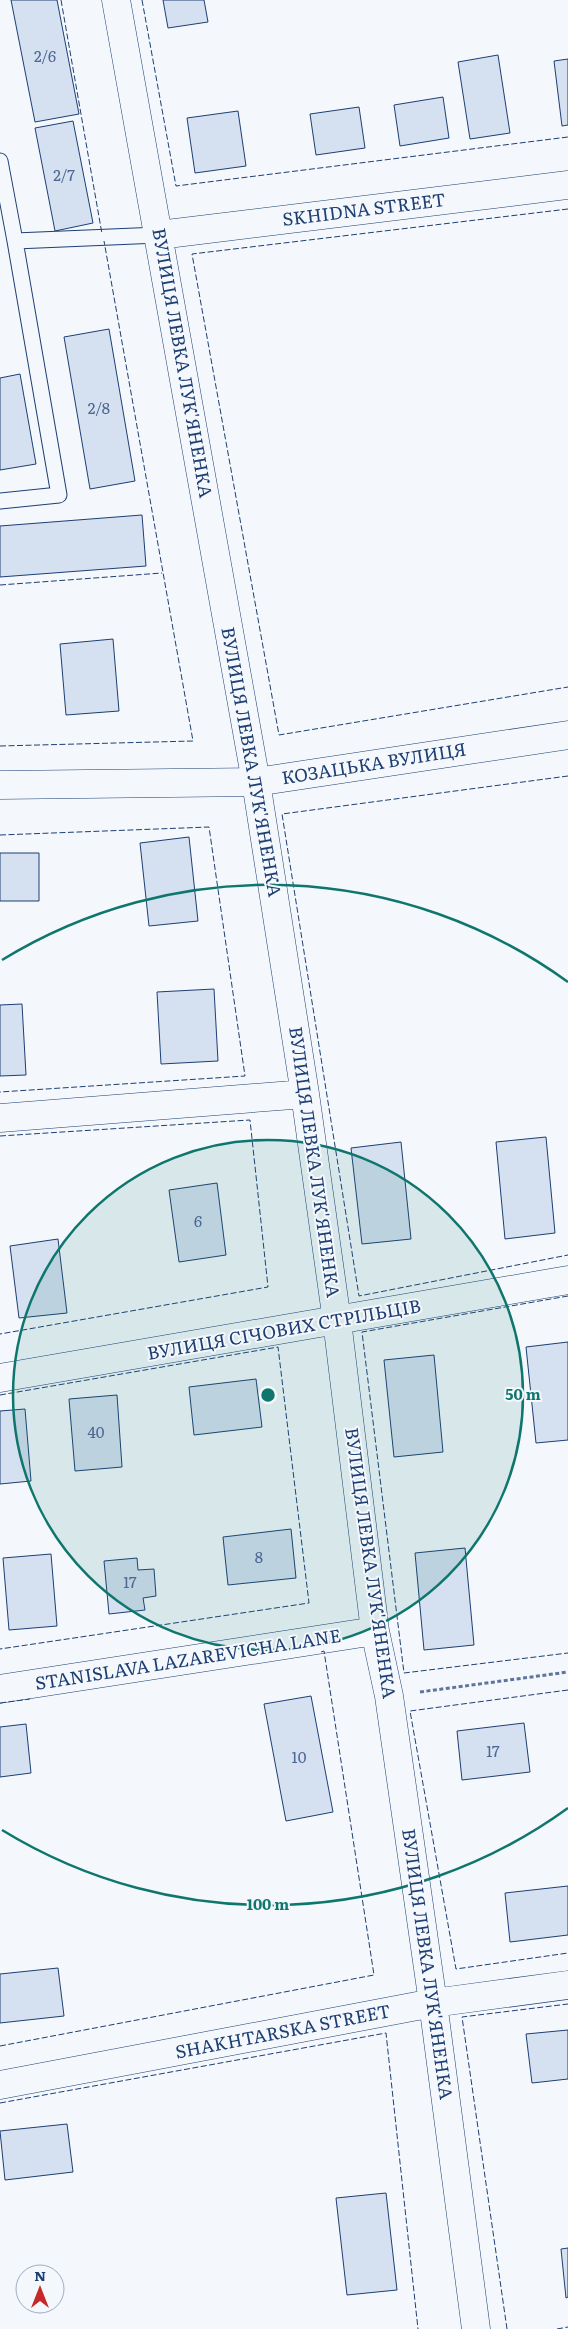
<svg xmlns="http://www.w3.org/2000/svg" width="568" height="2329" font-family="Literata,serif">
<rect width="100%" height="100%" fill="#f4f7fb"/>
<path fill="#d5e0f0" stroke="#1d3f73" d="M11 0H57L79 114 35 122Z
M163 0H204L208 22 168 28Z
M498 55 510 133 470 139 458 62Z
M568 59V125L562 126 554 61Z
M443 97 449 138 400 146 394 105Z
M359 107 365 148 316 155 310 114Z
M238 111 246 166 195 173 187 118Z
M73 121 93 223 55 231 35 128Z
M109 329 135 481 90 489 64 337Z
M20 374 36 464 0 470V378Z
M142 515 146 566 0 577V526Z
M113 639 119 711 66 715 60 644Z
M189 837 198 921 149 926 140 843Z
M0 853H39V901H0Z
M214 989 218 1061 161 1064 157 992Z
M22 1004 26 1075 0 1076V1005Z
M546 1137 555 1233 505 1239 496 1142Z
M401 1142 411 1239 362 1244 351 1148Z
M217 1183 226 1255 179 1262 169 1190Z
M58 1239 67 1313 19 1318 10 1246Z
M568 1342V1440L536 1443 526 1347Z
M434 1355 443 1452 394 1457 384 1360Z
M256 1379 262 1427 194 1435 189 1387Z
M117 1395 122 1467 75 1471 69 1399Z
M25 1409 31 1481 0 1484V1411Z
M291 1529 296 1578 228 1585 223 1537Z
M465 1548 474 1645 424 1650 415 1553Z
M51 1554 57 1626 9 1630 3 1558Z
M137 1558 138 1570 154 1569 156 1596 143 1598 145 1610 109 1614 104 1561Z
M311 1696 333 1812 286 1821 264 1704Z
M524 1723 530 1772 462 1780 457 1731Z
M26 1724 31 1773 0 1777V1727Z
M568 1886V1935L510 1942 505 1893Z
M58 1968 64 2016 0 2023V1974Z
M568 2030V2079L532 2083 526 2034Z
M67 2124 73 2172 5 2180 0 2131Z
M386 2193 397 2290 347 2295 336 2198Z
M568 2248V2297L566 2298 561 2249Z"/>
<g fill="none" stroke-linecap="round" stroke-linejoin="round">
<g stroke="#1d3f73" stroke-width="17">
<path id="lane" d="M0 161 15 241
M0 501 59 495 15 241 159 235"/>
</g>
<g stroke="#1d3f73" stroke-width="29">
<path id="street" d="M116 0 256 782 305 1094 337 1321 375 1631 389 1696 433 2003 476 2329
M159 235 568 185
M0 785 256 782 568 735
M0 1118 305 1094
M0 1378 568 1280
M0 1689 375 1631
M0 2085 433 2003 568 1985"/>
</g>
<path stroke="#5e769c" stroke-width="3" stroke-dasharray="4 2.5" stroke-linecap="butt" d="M420 1692 568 1672"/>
<use href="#lane" stroke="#f4f7fb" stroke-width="15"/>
<use href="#street" stroke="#f4f7fb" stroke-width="28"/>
<path stroke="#1d3f73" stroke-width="1" stroke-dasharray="6 2.5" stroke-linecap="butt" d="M61 0 102 234
M142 0 176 186 568 137
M568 209 192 254 279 735 568 687
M0 585 162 573
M0 746 193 741 104 241
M568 776 282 814 359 1296 568 1255
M0 835 209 827 245 1076 0 1092
M0 1136 250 1120 268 1287 0 1334
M568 1296 362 1332 404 1673 568 1653
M0 1395 278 1347 309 1603 0 1649
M568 1690 410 1711 456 1969 568 1953
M0 1703 30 1699
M0 2046 374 1975 324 1651 321 1652
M0 2103 386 2033 418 2329
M507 2329 462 2017 568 2004
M557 2329 568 2327"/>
</g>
<circle cx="268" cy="1395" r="255" fill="#0f766e" fill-opacity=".12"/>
<g fill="none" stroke="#0f766e" stroke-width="2.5">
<circle cx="268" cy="1395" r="255"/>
<path d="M568 1808A510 510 0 0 1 2 1830M2 960A510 510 0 0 1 568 982"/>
</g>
<g text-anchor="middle" stroke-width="4" stroke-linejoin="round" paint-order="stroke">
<g font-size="15" fill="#4b6792">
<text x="45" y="62">2/6</text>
<text x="64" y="181">2/7</text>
<text x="99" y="414">2/8</text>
<text x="198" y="1227">6</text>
<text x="96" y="1438">40</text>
<text x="259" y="1563">8</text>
<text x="130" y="1588">17</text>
<text x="493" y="1757">17</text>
<text x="299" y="1763">10</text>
</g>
<g font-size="18" fill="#1d3f73" stroke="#f4f7fb">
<text transform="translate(364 210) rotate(-7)" y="6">SKHIDNA STREET</text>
<text transform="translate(182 363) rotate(80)" y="6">ВУЛИЦЯ ЛЕВКА ЛУК'ЯНЕНКА</text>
<text transform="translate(251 762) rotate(80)" y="6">ВУЛИЦЯ ЛЕВКА ЛУК'ЯНЕНКА</text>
<text transform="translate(374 764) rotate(-9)" y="6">КОЗАЦЬКА ВУЛИЦЯ</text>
<text transform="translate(314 1162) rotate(82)" y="6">ВУЛИЦЯ ЛЕВКА ЛУК'ЯНЕНКА</text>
<text transform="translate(284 1330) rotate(-10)" y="6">ВУЛИЦЯ СІЧОВИХ СТРІЛЬЦІВ</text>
<text transform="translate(370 1563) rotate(82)" y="6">ВУЛИЦЯ ЛЕВКА ЛУК'ЯНЕНКА</text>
<text transform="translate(188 1660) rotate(-9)" y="6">STANISLAVA LAZAREVICHA LANE</text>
<text transform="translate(427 1964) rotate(82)" y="6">ВУЛИЦЯ ЛЕВКА ЛУК'ЯНЕНКА</text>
<text transform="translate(283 2032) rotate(-11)" y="6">SHAKHTARSKA STREET</text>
</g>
</g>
<circle cx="268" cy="1395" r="8" fill="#0f766e" stroke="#f4f7fb" stroke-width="2.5"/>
<g font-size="15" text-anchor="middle" font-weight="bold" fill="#0f766e" stroke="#f4f7fb" stroke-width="4" stroke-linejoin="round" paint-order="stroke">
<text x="523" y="1400">50 m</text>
<text x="268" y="1910">100 m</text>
</g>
<g transform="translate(40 2289)"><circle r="24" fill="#f4f7fb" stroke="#9eadc5"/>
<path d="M0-4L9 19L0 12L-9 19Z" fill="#c62828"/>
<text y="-8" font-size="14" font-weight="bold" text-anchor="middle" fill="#1d3f73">N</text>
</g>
</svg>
